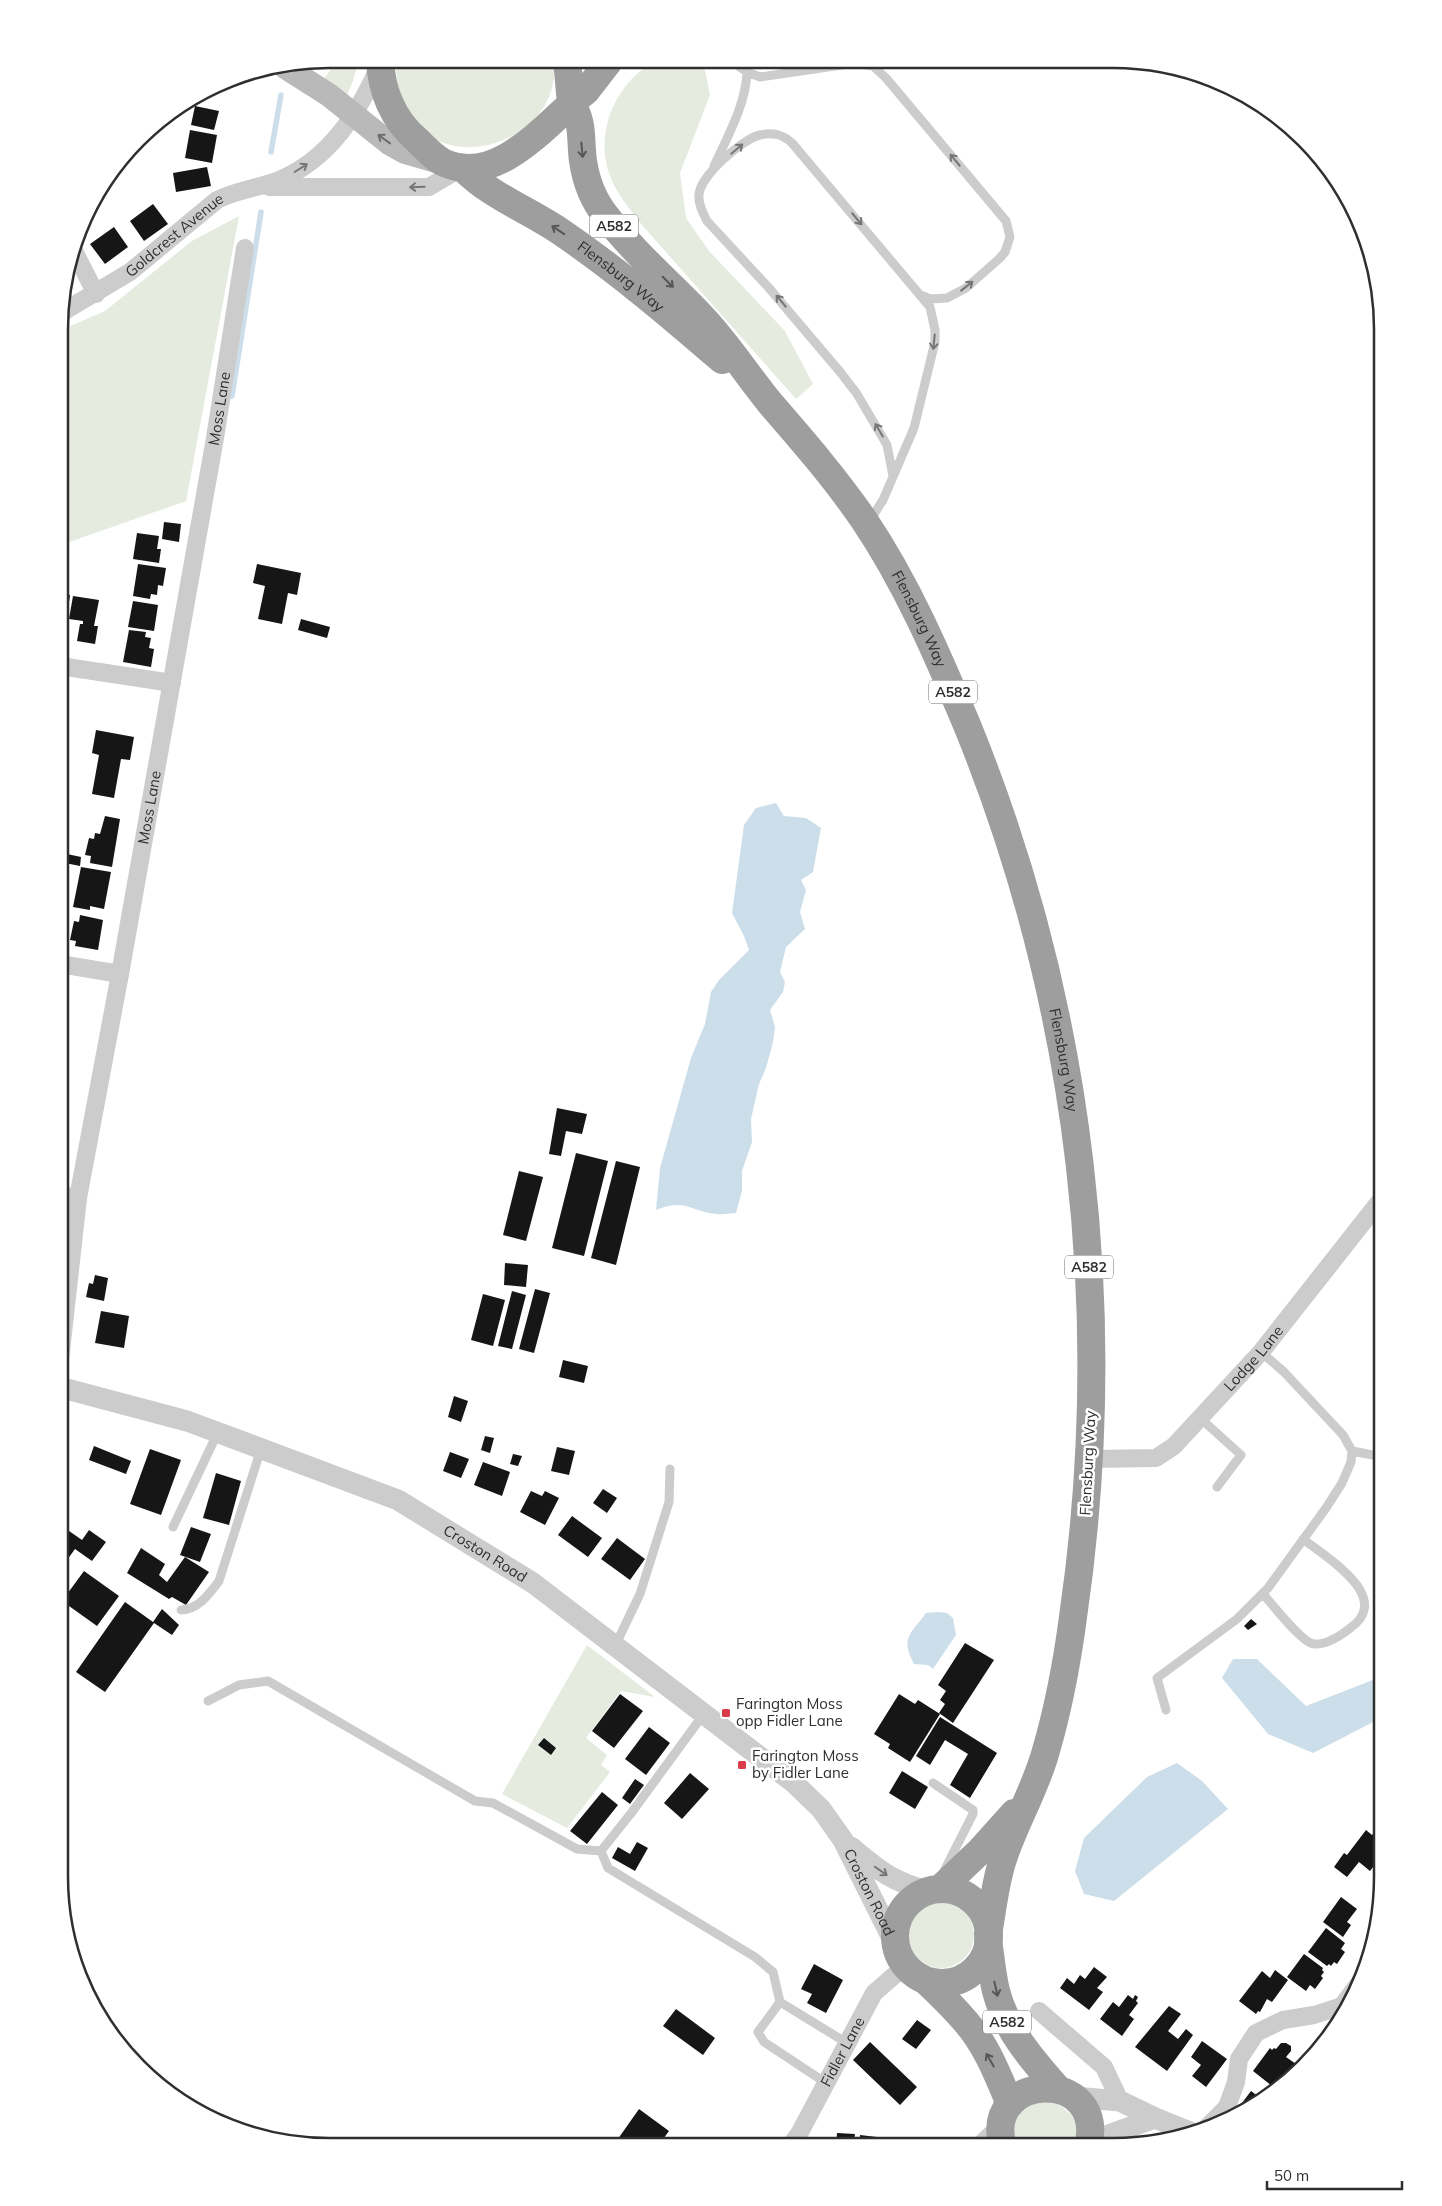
<svg xmlns="http://www.w3.org/2000/svg" width="1442" height="2206" font-family="Mulish,sans-serif">
<rect width="100%" height="100%" fill="#fff"/>
<path fill="#e5ebde" d="M338 59H359L353 81 347 95 324 79Z
M395 59H553C570 148 401 202 395 59Z
M659 60H692L705 70 710 95 680 173 686 218 709 251 785 331 813 384 796 399 642 225C629 208 615 192 609 173 594 131 618 77 659 60Z
M239 216 186 501 61 545V330L105 311 192 241Z
M587 1645 655 1697 621 1691 586 1738 607 1755 601 1765 610 1772 567 1828 502 1794Z
M908 1935a33 33 0 1 1 66 0a33 33 0 1 1-66 0Z
M1052 2101C1072 2112 1083 2122 1074 2147H1016C1014 2129 1011 2112 1032 2103 1037 2100 1046 2101 1052 2101Z"/>
<path fill="#ccdeea" d="M776 803 784 816 806 818 821 828 813 872 801 880 806 890 800 912 805 929 786 947 780 972 785 982 783 992 770 1010 775 1027 773 1042 766 1068 759 1084 751 1119 752 1142 742 1171V1191L736 1213C730 1213 722 1215 716 1214 689 1211 686 1198 656 1210L660 1168 691 1058 705 1024 711 992 719 980 749 950 744 936 732 913 744 825 756 808Z
M938 1612 947 1613 953 1618 956 1635 933 1669 928 1665 914 1664C900 1638 910 1635 926 1613Z
M1233 1659H1257L1306 1706 1383 1676V1717L1313 1753 1268 1734 1222 1678Z
M1177 1763 1202 1781 1228 1809 1114 1901 1084 1894 1075 1871 1084 1838 1147 1777Z"/>
<g fill="none" stroke-linecap="round" stroke-linejoin="round">
<path stroke="#ccdeea" stroke-width="5.5" d="M271 152 281 95
M232 396 261 212"/>
</g>
<path fill="#161616" d="M195 106 219 111 214 130 191 125Z
M158 122 156 134 145 133 151 126Z
M190 130 217 135 212 163 185 158Z
M207 167 211 186 176 192 173 173Z
M153 204 168 224 144 241 130 221Z
M114 227 128 247 105 264 90 244Z
M69 269 74 280 64 286Z
M164 522 181 524 179 542 162 539Z
M137 533 159 536 157 549H161L159 563 133 559Z
M138 564 166 568 163 586 158 585 157 595 151 594 150 599 133 596Z
M257 564 301 573 297 595 288 593 282 624 258 619 265 586 253 583Z
M61 594 70 595 67 618 61 617Z
M73 596 99 600 94 626H98L95 644 77 641 80 624H83V621L69 619Z
M133 601 158 605 154 631 128 627Z
M301 619 330 627 327 638 298 630Z
M129 630 146 632 145 637 151 638 149 648 154 649 151 667 123 662Z
M96 730 134 737 130 760 121 759 114 798 92 794 99 755 92 753Z
M105 816 120 819 112 867 90 863 91 856 85 855 89 838 94 839 95 833 100 834Z
M67 854 81 857 80 866 65 863Z
M81 867 111 872 104 909 90 906V910L73 907Z
M80 915 103 920 98 950 75 946 76 941 70 940 74 921 79 922Z
M60 1108 69 1110 67 1122 60 1120Z
M557 1108 587 1114 582 1134 566 1131 561 1156 549 1154Z
M60 1134 65 1135 61 1156H60Z
M576 1153 608 1161 584 1256 552 1248Z
M616 1161 640 1167 616 1265 591 1258Z
M519 1171 543 1177 526 1241 503 1235Z
M505 1263 528 1265 526 1287 504 1285Z
M95 1275 108 1278 104 1301 86 1297 89 1283 93 1284Z
M535 1289 550 1293 534 1353 519 1349Z
M512 1291 526 1295 512 1349 498 1346Z
M483 1294 505 1300 493 1346 471 1340Z
M101 1311 129 1316 124 1348 95 1343Z
M563 1360 588 1366 584 1383 559 1377Z
M454 1396 468 1401 461 1422 448 1417Z
M485 1436 494 1438 490 1453 481 1450Z
M94 1446 131 1461 126 1474 89 1460Z
M557 1447 575 1451 569 1475 551 1471Z
M150 1449 181 1460 161 1515 130 1504Z
M450 1452 469 1459 461 1478 443 1471Z
M513 1454 522 1456 518 1466 510 1464Z
M483 1462 510 1472 502 1496 474 1485Z
M216 1473 241 1481 229 1525 203 1518Z
M603 1489 617 1498 607 1513 593 1503Z
M531 1491 542 1496 545 1491 559 1498 545 1525 520 1512Z
M572 1516 602 1538 588 1557 558 1535Z
M59 1524 82 1540 89 1530 106 1542 92 1561 75 1549 59 1571Z
M191 1527 211 1534 200 1562 180 1555Z
M617 1538 645 1559 630 1580 601 1559Z
M141 1548 165 1564 159 1575 167 1582 185 1557 209 1572 186 1605 172 1597 169 1599 127 1573Z
M84 1571 119 1596 97 1626 62 1601Z
M125 1602 153 1622 162 1609 179 1625 172 1635 154 1623 105 1692 76 1672Z
M1251 1619 1257 1624 1248 1630 1244 1626Z
M965 1643 994 1660 953 1723 939 1713 945 1704 940 1700 946 1691 938 1685Z
M620 1694 643 1711 614 1748 592 1731Z
M899 1694 915 1704 918 1700 940 1714 910 1762 888 1748 890 1744 874 1734Z
M940 1717 997 1753 970 1798 950 1785 968 1754 945 1740 930 1765 916 1756Z
M649 1727 670 1743 646 1775 625 1759Z
M544 1738 556 1748 551 1755 538 1745Z
M902 1771 928 1787 915 1809 889 1793Z
M690 1773 709 1789 682 1819 664 1803Z
M635 1779 644 1785 630 1804 622 1798Z
M602 1792 618 1805 587 1844 570 1831Z
M1366 1830 1372 1835 1375 1831 1383 1837V1854L1370 1871 1359 1862 1347 1877 1334 1867 1344 1853 1347 1855Z
M637 1842 648 1848 635 1871 612 1858 618 1847 630 1854Z
M1341 1897 1357 1909 1347 1922 1351 1925 1343 1937 1323 1922Z
M1326 1928 1345 1943 1341 1949 1345 1952 1337 1964 1334 1962 1331 1966 1329 1964 1327 1966 1308 1952Z
M1304 1954 1323 1968 1322 1970 1324 1972 1321 1976 1323 1978 1315 1989 1310 1985 1306 1991 1287 1977Z
M814 1964 843 1980 826 2013 807 2003 812 1994 801 1989Z
M1094 1967 1107 1977 1097 1988 1103 1992 1089 2010 1060 1988 1067 1978 1074 1984 1080 1975 1085 1979Z
M1275 1970 1288 1980 1272 2002 1267 1999 1260 2012 1258 2011 1256 2014 1239 2001 1262 1971 1270 1978Z
M1128 1995 1133 1999 1135 1995 1138 1997 1136 2001 1138 2003 1129 2015 1134 2019 1122 2036 1100 2019 1113 2002 1119 2007Z
M1169 2006 1181 2014 1168 2031 1178 2039 1186 2029 1193 2035 1167 2071 1135 2047Z
M676 2009 715 2038 703 2055 663 2026Z
M917 2020 931 2030 916 2049 902 2039Z
M1202 2041 1227 2059 1206 2087 1192 2076 1201 2065 1191 2057Z
M870 2042 917 2087 900 2105 853 2060Z
M1281 2043H1286L1291 2046V2051L1286 2057 1296 2064 1277 2090 1253 2071 1270 2048 1272 2050 1274 2048 1276 2049Z
M1251 2091 1263 2100 1230 2119Z
M639 2109 669 2131 658 2146H613Z
M837 2133 855 2134 853 2147 836 2146Z
M860 2135 877 2137 876 2147H859Z"/>
<g fill="none" stroke-linecap="round" stroke-linejoin="round">
<path stroke="#ccc" stroke-width="9" d="M730 60 747 72 760 77 855 63 873 66 886 78 1006 221 1010 237 1005 252 1000 258 966 288 947 298 930 299 923 296
M714 166C727 138 746 104 747 72
M869 522 883 500 914 428 935 342V330L930 307 792 143C782 134 773 132 760 135 742 139 699 177 699 195 698 204 703 213 707 221L769 288 841 373 857 394 887 445 893 476
M1199 1417 1241 1455 1217 1487
M1352 1451 1383 1457
M173 1527 218 1432
M1263 1594C1272 1604 1302 1643 1314 1644 1326 1645 1340 1636 1349 1629 1395 1598 1327 1558 1303 1539
M181 1610C199 1609 209 1594 219 1581L261 1449
M615 1646 640 1594 669 1502 670 1469
M208 1701 239 1685 268 1681 475 1801 493 1803 577 1849 601 1851
M1166 1710 1157 1678 1237 1619 1268 1588 1326 1508 1342 1483 1351 1462 1352 1451 1343 1435 1284 1372 1261 1352
M703 1715 632 1812 601 1851 608 1868 755 1957 773 1972 780 2002 847 2043
M933 1783 973 1810V1814L943 1873
M780 2002 758 2032 764 2042 826 2083"/>
<g stroke="#ccc" stroke-width="18">
<path d="M269 187H429L461 168"/>
<path d="M74 251 96 294"/>
<path id="s1" d="M61 313 130 272 217 200C237 190 259 188 279 180 330 159 359 112 380 64"/>
<path d="M60 666 172 683"/>
<path d="M60 964 120 974"/>
<path d="M60 1195 78 1198"/>
<path id="s2" d="M59 1369 78 1198 120 974 215 438 245 248"/>
<path id="s3" d="M1090 1459 1156 1458 1174 1446 1261 1352 1383 1197"/>
<path d="M1039 2011 1104 2067 1120 2101"/>
<path d="M1205 2129 1227 2107 1236 2082 1239 2059 1256 2033 1283 2020 1314 2015 1342 2006 1363 1978"/>
<path id="s4" d="M790 2146 799 2134 874 1993 905 1966"/>
<path d="M978 2147 1001 2125"/>
</g>
<g stroke="#ccc" stroke-width="21">
<path id="s5" d="M59 1387 187 1421 398 1500 533 1583 794 1783 821 1809 843 1840 895 1944"/>
<path d="M851 1847C878 1870 894 1883 929 1891"/>
<path d="M1074 2097 1120 2101 1155 2118 1190 2132"/>
<path d="M1089 2146 1111 2134 1155 2118"/>
</g>
<path stroke="#b9b9b9" stroke-width="24" d="M285 67 329 95 389 143 405 152 443 163"/>
<g stroke="#9e9e9e" stroke-width="28">
<path d="M380 59C381 90 393 120 417 140 425 148 436 160 447 164 494 183 539 133 571 104L567 59"/>
<path d="M572 102 586 91 610 60"/>
<path id="s6" d="M571 104C584 121 580 140 583 161 586 181 593 200 606 216 634 253 670 283 702 317 727 343 747 375 770 403 803 441 835 478 864 520 907 584 937 654 967 725 1082 1007 1117 1316 1073 1617 1067 1663 1058 1710 1045 1754 1035 1789 1016 1821 1004 1856 995 1881 993 1908 988 1934"/>
<path id="s7" d="M463 168C490 196 529 210 561 232 618 271 670 315 722 360"/>
<path d="M940 1889 979 1852 1014 1813"/>
<circle cx="942" cy="1936" r="47"/>
<path d="M988 1941C991 1958 992 1975 996 1991 1006 2030 1031 2058 1057 2088"/>
<path d="M926 1981C940 1994 954 2008 966 2022 987 2046 998 2076 1010 2104"/>
<path d="M1003 2147C981 2071 1108 2067 1088 2147"/>
</g>
</g>
<defs><path id="oneway-shaft" d="M-6 0H5M1.5-3L5.5 0L1.5 3" fill="none" stroke-width="1.6" stroke-linecap="round" stroke-linejoin="round" transform="scale(1.25)"/></defs>
<use stroke="#6d6d6d" href="#oneway-shaft" transform="translate(384 139) rotate(-144)"/>
<g stroke="#767676">
<use href="#oneway-shaft" transform="translate(737 149) rotate(-40)"/>
<use href="#oneway-shaft" transform="translate(955 160) rotate(-130)"/>
<use href="#oneway-shaft" transform="translate(301 168) rotate(-32)"/>
<use href="#oneway-shaft" transform="translate(417 187) rotate(178)"/>
<use href="#oneway-shaft" transform="translate(857 219) rotate(50)"/>
<use href="#oneway-shaft" transform="translate(967 286) rotate(-38)"/>
<use href="#oneway-shaft" transform="translate(781 301) rotate(-130)"/>
<use href="#oneway-shaft" transform="translate(934 342) rotate(96)"/>
<use href="#oneway-shaft" transform="translate(879 430) rotate(-120)"/>
<use href="#oneway-shaft" transform="translate(881 1871) rotate(35)"/>
</g>
<g stroke="#565656">
<use href="#oneway-shaft" transform="translate(582 150) rotate(85)"/>
<use href="#oneway-shaft" transform="translate(558 230) rotate(-146)"/>
<use href="#oneway-shaft" transform="translate(668 282) rotate(45)"/>
<use href="#oneway-shaft" transform="translate(996 1989) rotate(77)"/>
<use href="#oneway-shaft" transform="translate(990 2060) rotate(-120)"/>
</g>
<g fill="#da3d49" stroke="#fff" stroke-width="2">
<rect x="721" y="1708" width="10" height="10" rx="2.5"/>
<rect x="737" y="1760" width="10" height="10" rx="2.5"/>
</g>
<g text-anchor="middle" stroke-width="5" stroke-linejoin="round" paint-order="stroke">
<g fill="#fff" stroke="#6d6d6d" stroke-width="1">
<rect x="590" y="214.5" width="48" height="23" rx="4"/>
<rect x="929" y="680.5" width="48" height="23" rx="4"/>
<rect x="1065" y="1255.5" width="48" height="23" rx="4"/>
<rect x="983" y="2010.5" width="48" height="23" rx="4"/>
</g>
<g font-size="14" font-weight="bold" fill="#2f2f2f">
<text x="614" y="231">A582</text>
<text x="953" y="697">A582</text>
<text x="1089" y="1272">A582</text>
<text x="1007" y="2027">A582</text>
</g>
<g font-size="15" fill="#2f2f2f" stroke="#fff">
<text dy="5" stroke="none"><textPath href="#s1" startOffset="138">Goldcrest Avenue</textPath></text>
<text dy="5" stroke="none"><textPath href="#s7" startOffset="192">Flensburg Way</textPath></text>
<text dy="5" stroke="none"><textPath href="#s2" startOffset="974">Moss Lane</textPath></text>
<text dy="5" stroke="none"><textPath href="#s6" startOffset="632">Flensburg Way</textPath></text>
<text dy="5" stroke="none"><textPath href="#s2" startOffset="569">Moss Lane</textPath></text>
<text dy="5" stroke="none"><textPath href="#s6" startOffset="1098">Flensburg Way</textPath></text>
<text dy="5" stroke="none"><textPath href="#s3" startOffset="206">Lodge Lane</textPath></text>
<text transform="translate(1088 1463) rotate(-87)" y="5">Flensburg Way</text>
<text dy="5" stroke="none"><textPath href="#s5" startOffset="460">Croston Road</textPath></text>
<text dy="5" stroke="none"><textPath href="#s5" startOffset="979">Croston Road</textPath></text>
<text dy="5" stroke="none"><textPath href="#s4" startOffset="108">Fidler Lane</textPath></text>
</g>
<g font-size="15" fill="#2f2f2f" stroke="#fff" text-anchor="start">
<text x="736" y="1709">Farington Moss<tspan x="736" dy="17">opp Fidler Lane</tspan></text>
<text x="752" y="1761">Farington Moss<tspan x="752" dy="17">by Fidler Lane</tspan></text>
</g>
</g>
<path d="M0 0H1442V2206H0ZM329 68H1113A261 261 0 0 1 1374 329V1877A261 261 0 0 1 1113 2138H329A261 261 0 0 1 68 1877V329A261 261 0 0 1 329 68Z" fill="#fff" fill-rule="evenodd"/>
<path fill="none" stroke="#2f2f2f" stroke-width="2.5" d="M329 68H1113A261 261 0 0 1 1374 329V1877A261 261 0 0 1 1113 2138H329A261 261 0 0 1 68 1877V329A261 261 0 0 1 329 68Z"/>
<path d="M1267 2181v8h135v-8" fill="none" stroke="#2f2f2f" stroke-width="2.5"/>
<text x="1274" y="2181" font-size="15" fill="#2f2f2f" stroke="#ffffff" stroke-width="4" paint-order="stroke">50 m</text>
</svg>
